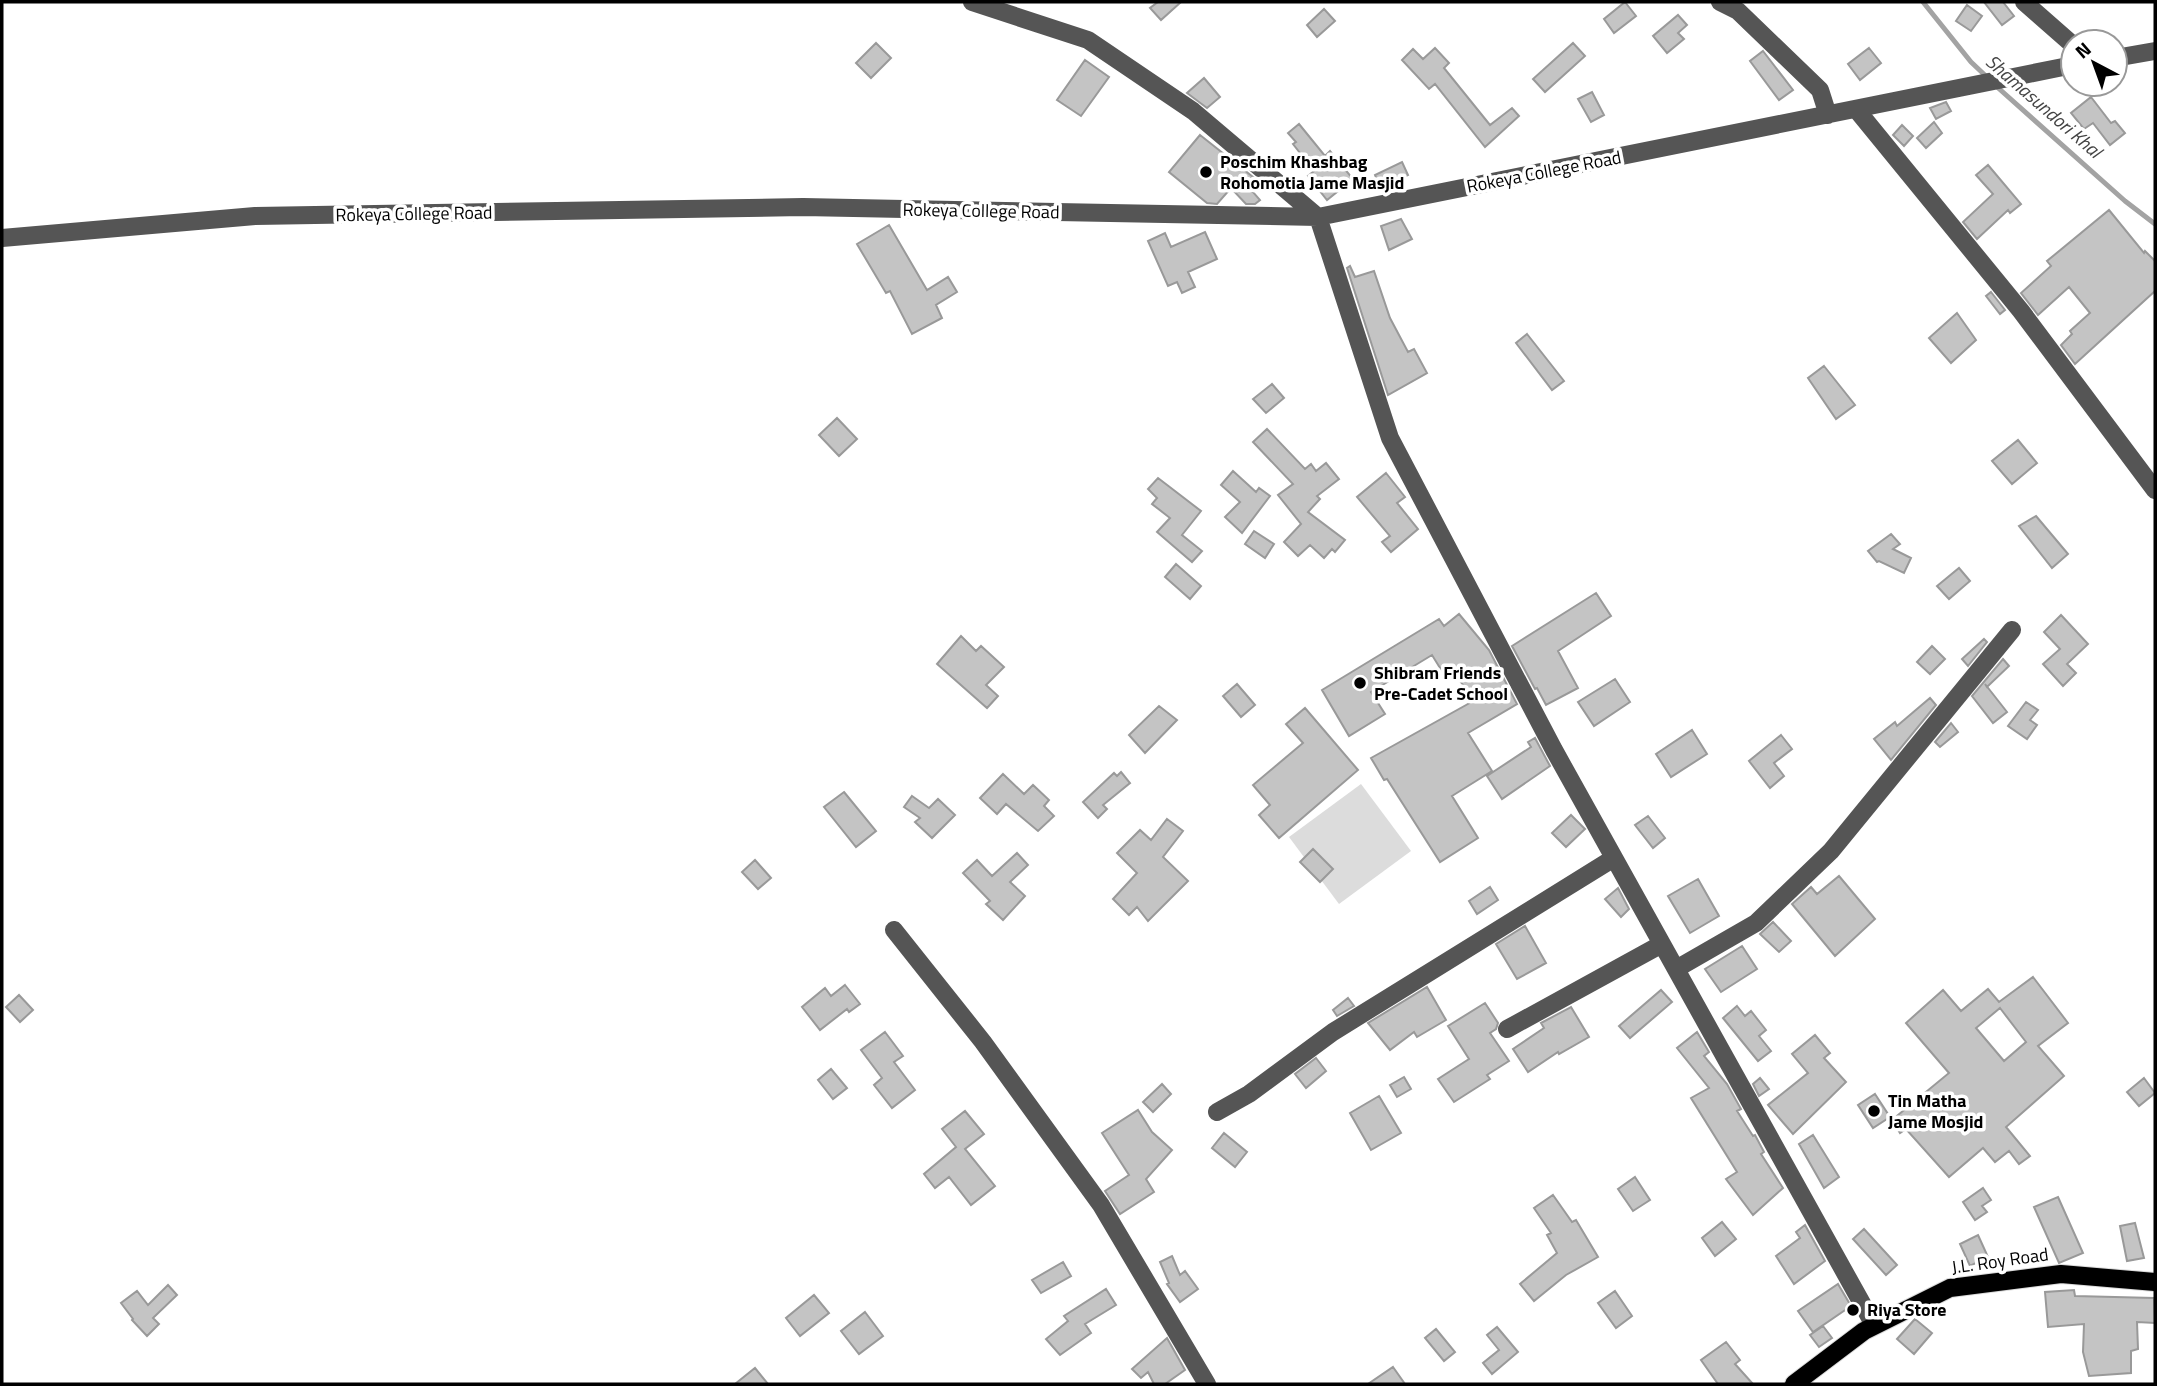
<svg xmlns="http://www.w3.org/2000/svg" width="2157" height="1386" font-family="'Titillium Web',sans-serif">
<rect width="100%" height="100%" fill="#fff"/>
<path fill="#dcdcdc" d="M1361 784 1411 851 1339 904 1289 837Z"/>
<g fill="none" stroke-linecap="round" stroke-linejoin="round">
<path stroke="#a3a3a3" stroke-width="5" d="M1923 2 1971 62 1989 79
M1996 86 2125 201 2155 224"/>
</g>
<path fill="#c4c4c4" stroke="#999" stroke-width="2" fill-rule="evenodd" d="M1158 2H1181L1161 20 1150 8Z
M1625 2 1636 16 1614 33 1604 19Z
M1984 2H2003L2014 16 2002 25Z
M1967 5 1982 16 1971 31 1956 21Z
M1324 9 1335 21 1317 37 1307 25Z
M1678 15 1687 25 1678 33 1684 39 1667 53 1653 36Z
M876 43 891 58 871 78 856 63Z
M1573 43 1585 56 1545 92 1533 79Z
M1435 48 1449 63 1444 68 1490 125 1512 108 1519 116 1485 147 1435 84 1429 89 1402 60 1413 49 1423 59Z
M1869 48 1881 63 1860 80 1848 64Z
M1763 51 1793 90 1779 100 1750 61Z
M1085 60 1109 77 1081 116 1057 100Z
M1204 78 1220 97 1207 108 1187 93Z
M1592 92 1604 115 1591 122 1578 99Z
M2091 97 2111 123 2115 121 2125 133 2110 145 2093 123 2084 129 2071 113Z
M1946 102 1951 111 1936 119 1930 108Z
M1934 122 1942 133 1926 148 1917 138Z
M1299 124 1325 156 1330 151 1353 179 1327 200 1308 176 1314 171 1293 144 1296 142 1288 133Z
M1902 125 1913 136 1904 146 1893 135Z
M1200 135 1253 177 1245 183 1260 200 1255 204H1246L1231 188 1217 204 1207 203 1169 172Z
M1402 162 1408 175 1380 188 1375 175Z
M1988 165 2021 204 2010 213 2008 210 1977 239 1963 222 1993 194 1976 175Z
M2109 210 2144 253 2145 251 2155 261V291L2075 364 2061 345 2072 334 2070 331 2090 313 2069 287 2038 315 2021 293 2051 266 2047 261Z
M1401 219 1412 239 1389 250 1381 226Z
M889 225 927 290 948 277 957 292 936 305 942 318 912 334 890 291 886 293 857 244Z
M1205 232 1217 259 1188 272 1195 287 1182 293 1177 282 1168 286 1148 241 1165 233 1171 247Z
M1350 266 1355 277 1374 271 1390 318 1408 352 1414 349 1427 373 1388 395 1347 268Z
M1991 292 2005 310 2000 314 1986 296Z
M1957 313 1976 340 1951 363 1929 338Z
M1527 334 1564 381 1552 390 1516 343Z
M1824 366 1855 405 1836 419 1808 378Z
M1272 384 1284 398 1266 413 1253 399Z
M837 418 857 439 839 456 819 435Z
M1267 429 1305 469 1311 464 1316 471 1326 463 1339 479 1317 496 1320 499 1308 512 1345 540 1335 552 1332 549 1324 558 1310 545 1298 556 1284 542 1301 524 1278 495 1293 484 1253 442Z
M2018 440 2037 463 2012 484 1992 461Z
M1233 471 1256 492 1259 488 1270 496 1242 533 1225 517 1240 502 1221 485Z
M1386 473 1405 497 1397 503 1418 529 1391 552 1382 542 1390 536 1357 497Z
M1158 478 1201 511 1182 535 1202 551 1192 562 1157 532 1170 518 1152 504 1157 498 1148 489Z
M2036 516 2068 554 2052 568 2019 526Z
M1254 531 1274 544 1265 558 1245 544Z
M1891 534 1900 544 1893 549 1911 558 1904 573 1879 561 1877 562 1868 551Z
M1176 564 1201 586 1190 599 1165 577Z
M1959 568 1970 581 1949 599 1937 586Z
M1596 593 1611 616 1558 651 1578 688 1546 705 1537 688 1535 689 1512 646Z
M1459 614 1489 650 1517 704 1468 733 1492 771 1452 796 1478 838 1440 862 1387 779 1384 780 1371 758 1475 700 1452 671 1445 676 1432 655 1371 692 1385 714 1349 736 1322 690 1439 619 1444 626Z
M2061 615 2088 644 2067 664 2076 673 2063 686 2043 664 2060 649 2044 632Z
M961 636 976 651 981 646 1004 667 986 685 998 696 987 708 937 664Z
M1984 639 1987 642 1968 666 1962 659Z
M1932 646 1945 659 1930 674 1917 662Z
M2003 659 2009 666 1987 687 1985 684 2007 712 1993 723 1972 696Z
M1615 679 1630 702 1594 726 1578 702Z
M1237 684 1255 705 1241 717 1223 696Z
M1930 698 1936 705 1891 760 1874 739 1895 722 1897 726Z
M2026 702 2038 710 2030 720 2037 725 2027 739 2008 726Z
M1159 706 1177 720 1145 753 1129 735Z
M1305 708 1358 770 1279 838 1259 815 1270 805 1253 785 1303 743 1286 724Z
M1951 723 1958 732 1940 747 1935 742Z
M1692 730 1707 754 1671 777 1656 754Z
M1781 735 1792 749 1774 763 1784 776 1770 788 1749 761Z
M1535 738 1550 766 1502 799 1487 776 1531 747 1528 742Z
M1121 772 1130 783 1103 805 1107 809 1098 818 1083 802 1114 773 1117 776Z
M1003 774 1024 794 1033 785 1049 800 1044 806 1054 816 1038 831 1006 804 997 814 980 798Z
M844 792 876 831 856 847 824 807Z
M912 796 929 808 938 799 955 815 932 838 915 822 920 818 904 807Z
M1571 815 1585 829 1566 847 1552 833Z
M1648 816 1665 838 1653 848 1635 825Z
M1167 819 1183 831 1163 857 1188 881 1148 921 1137 907 1129 915 1113 899 1137 873 1117 853 1140 830 1151 840Z
M1313 849 1333 869 1320 882 1300 862Z
M1017 853 1028 865 1010 882 1025 896 1003 920 986 904 990 901 963 873 977 860 992 876Z
M755 860 771 878 758 889 742 872Z
M1839 876 1875 919 1835 956 1792 904 1811 887 1817 894Z
M1698 879 1719 916 1690 933 1668 896Z
M1490 887 1498 900 1477 914 1469 901Z
M1618 888 1629 909 1621 917 1605 899Z
M1773 922 1791 941 1779 952 1760 934Z
M1525 926 1546 963 1517 979 1496 944Z
M1742 946 1757 969 1721 992 1705 969Z
M2033 977 2068 1023 2038 1046 2064 1076 2006 1127 2030 1156 2019 1164 2009 1151 1995 1162 1983 1148 1949 1177 1906 1129 1900 1133 1892 1120 1949 1073 1906 1023 1943 990 1961 1011 1988 989 1999 1002ZM2000 1008 2026 1042 2004 1061 1976 1028Z
M845 985 860 1004 849 1012 847 1009 820 1030 802 1007 825 988 831 996Z
M1427 987 1446 1020 1417 1037 1414 1032 1390 1050 1368 1023Z
M1661 990 1672 1002 1630 1038 1619 1026Z
M19 995 33 1010 20 1022 6 1007Z
M1348 998 1354 1006 1337 1016 1333 1010Z
M1485 1003 1498 1023 1496 1029 1490 1033 1509 1061 1487 1075 1490 1079 1454 1102 1438 1079 1469 1059 1448 1026Z
M1737 1006 1745 1016 1751 1011 1766 1030 1759 1036 1771 1051 1758 1061 1723 1018Z
M1571 1007 1589 1037 1559 1054 1558 1052 1528 1072 1513 1049 1544 1028 1541 1023Z
M885 1032 903 1056 894 1062 915 1090 892 1108 874 1085 882 1078 861 1050Z
M1697 1032 1709 1052 1704 1056 1727 1084 1741 1109 1737 1111 1753 1136 1755 1135 1764 1152 1761 1154 1783 1188 1753 1215 1726 1179 1737 1172 1691 1098 1709 1088 1677 1048Z
M1815 1035 1830 1053 1824 1058 1846 1082 1793 1134 1768 1105 1808 1073 1792 1054Z
M1316 1058 1326 1071 1306 1088 1295 1074Z
M831 1069 847 1088 833 1099 818 1080Z
M1404 1077 1411 1089 1397 1097 1390 1085Z
M1760 1078 1769 1089 1759 1096 1753 1084Z
M2144 1078 2155 1093 2139 1106 2127 1092Z
M1162 1084 1171 1094 1153 1112 1143 1102Z
M1875 1094 1890 1117 1873 1128 1858 1105Z
M1379 1096 1401 1133 1371 1150 1350 1113Z
M1138 1110 1152 1132 1172 1150 1146 1179 1154 1192 1120 1214 1105 1191 1129 1175 1102 1133Z
M965 1111 984 1134 965 1149 995 1186 971 1205 949 1177 935 1188 924 1174 956 1147 942 1129Z
M1224 1133 1247 1152 1235 1167 1212 1148Z
M1813 1135 1839 1177 1824 1188 1799 1144Z
M1635 1177 1650 1200 1633 1211 1618 1189Z
M1983 1188 1991 1200 1982 1206 1987 1212 1975 1220 1963 1202Z
M1553 1195 1572 1222 1576 1220 1598 1257 1566 1275 1534 1301 1520 1284 1557 1253 1547 1235 1551 1233 1534 1208Z
M2058 1197 2083 1253 2059 1263 2034 1207Z
M1722 1222 1736 1239 1715 1256 1702 1238Z
M2135 1223 2144 1258 2127 1261 2120 1226Z
M1805 1225 1825 1261 1794 1284 1776 1256 1800 1238 1796 1232Z
M1864 1229 1897 1265 1886 1275 1853 1239Z
M1978 1235 1988 1257 1970 1266 1960 1244Z
M1172 1256 1180 1275 1185 1271 1198 1289 1180 1302 1167 1284 1169 1283 1160 1262Z
M1063 1262 1071 1276 1041 1293 1032 1280Z
M1838 1284 1851 1306 1813 1332 1798 1311Z
M168 1285 177 1295 153 1318 159 1324 147 1336 132 1320 133 1319 121 1303 137 1291 148 1305Z
M1106 1289 1116 1305 1085 1324 1091 1333 1060 1355 1046 1339 1068 1321 1064 1316Z
M2074 1290 2075 1296 2154 1298 2155 1323 2137 1322 2138 1349 2131 1351V1373L2089 1376 2083 1352 2084 1324 2048 1327 2045 1292Z
M1615 1291 1632 1316 1616 1328 1598 1303Z
M814 1295 829 1313 800 1336 786 1318Z
M865 1312 883 1336 859 1354 841 1331Z
M1915 1319 1932 1333 1914 1354 1897 1339Z
M1823 1326 1832 1338 1819 1347 1810 1335Z
M1497 1327 1518 1352 1492 1374 1483 1363 1499 1350 1487 1335Z
M1436 1329 1455 1352 1444 1361 1425 1338Z
M1167 1338 1185 1370 1165 1384H1154L1148 1372 1141 1378 1132 1369Z
M1726 1342 1740 1360 1735 1364 1753 1384H1718L1701 1360Z
M1393 1367 1405 1384H1368Z
M755 1368 768 1384H735Z"/>
<g fill="none" stroke-linecap="round" stroke-linejoin="round">
<g stroke="#dbdbdb" stroke-width="20">
<path id="major" d="M1794 1384 1864 1331 1950 1288 2061 1274 2155 1282"/>
</g>
<path stroke="#555" stroke-width="18" d="M972 2 1088 40 1193 111 1318 217 1390 438 1554 750 1874 1325
M1720 2 1738 11 1820 90 1828 115
M2024 2 2073 45
M2115 58 2155 51
M1856 109 2021 311 2155 490
M2 238 255 216 803 207 1318 217 2073 65
M894 930 983 1042 1101 1205 1207 1384
M1676 969 1756 923 1831 851 2012 630
M1507 1029 1662 944
M1217 1112 1249 1094 1333 1032 1614 858"/>
<use href="#major" stroke="#000" stroke-width="18"/>
</g>
<g fill="#000" stroke="#fff" stroke-width="2.5">
<circle cx="1206" cy="172" r="7"/>
<circle cx="1360" cy="683" r="7"/>
<circle cx="1874" cy="1111" r="7"/>
<circle cx="1853" cy="1310" r="7"/>
</g>
<g text-anchor="middle" stroke-width="7" stroke-linejoin="round" paint-order="stroke">
<g font-size="18" font-weight="bold" fill="#000" stroke="#fff" text-anchor="start">
<text x="1220" y="168">Poschim Khashbag<tspan x="1220" dy="21">Rohomotia Jame Masjid</tspan></text>
<text x="1374" y="679">Shibram Friends<tspan x="1374" dy="21">Pre-Cadet School</tspan></text>
<text x="1888" y="1107">Tin Matha<tspan x="1888" dy="21">Jame Mosjid</tspan></text>
<text x="1867" y="1316">Riya Store</text>
</g>
<g font-size="18" fill="#000" stroke="#fff">
<text transform="translate(1544 172) rotate(-11)" y="6">Rokeya College Road</text>
<text transform="translate(981 211) rotate(1)" y="6">Rokeya College Road</text>
<text transform="translate(414 214) rotate(-1)" y="6">Rokeya College Road</text>
<text transform="translate(2000 1261) rotate(-8)" y="6">J.L. Roy Road</text>
</g>
<g font-size="19" font-style="italic" fill="#444" stroke="#fff">
<text transform="translate(2044 106) rotate(41)" y="7">Shamasundori Khal</text>
</g>
</g>
<rect width="2157" height="1386" fill="none" stroke="#000000" stroke-width="7"/>
<g transform="translate(2094 63) rotate(319)"><circle r="33" fill="#ffffff" stroke="#999999" stroke-width="2"/>
<path d="M0-5L12 26L0 18L-12 26Z" fill="#000000"/>
<text y="-10" font-size="19" font-weight="bold" text-anchor="middle" fill="#000000">N</text>
</g>
</svg>
